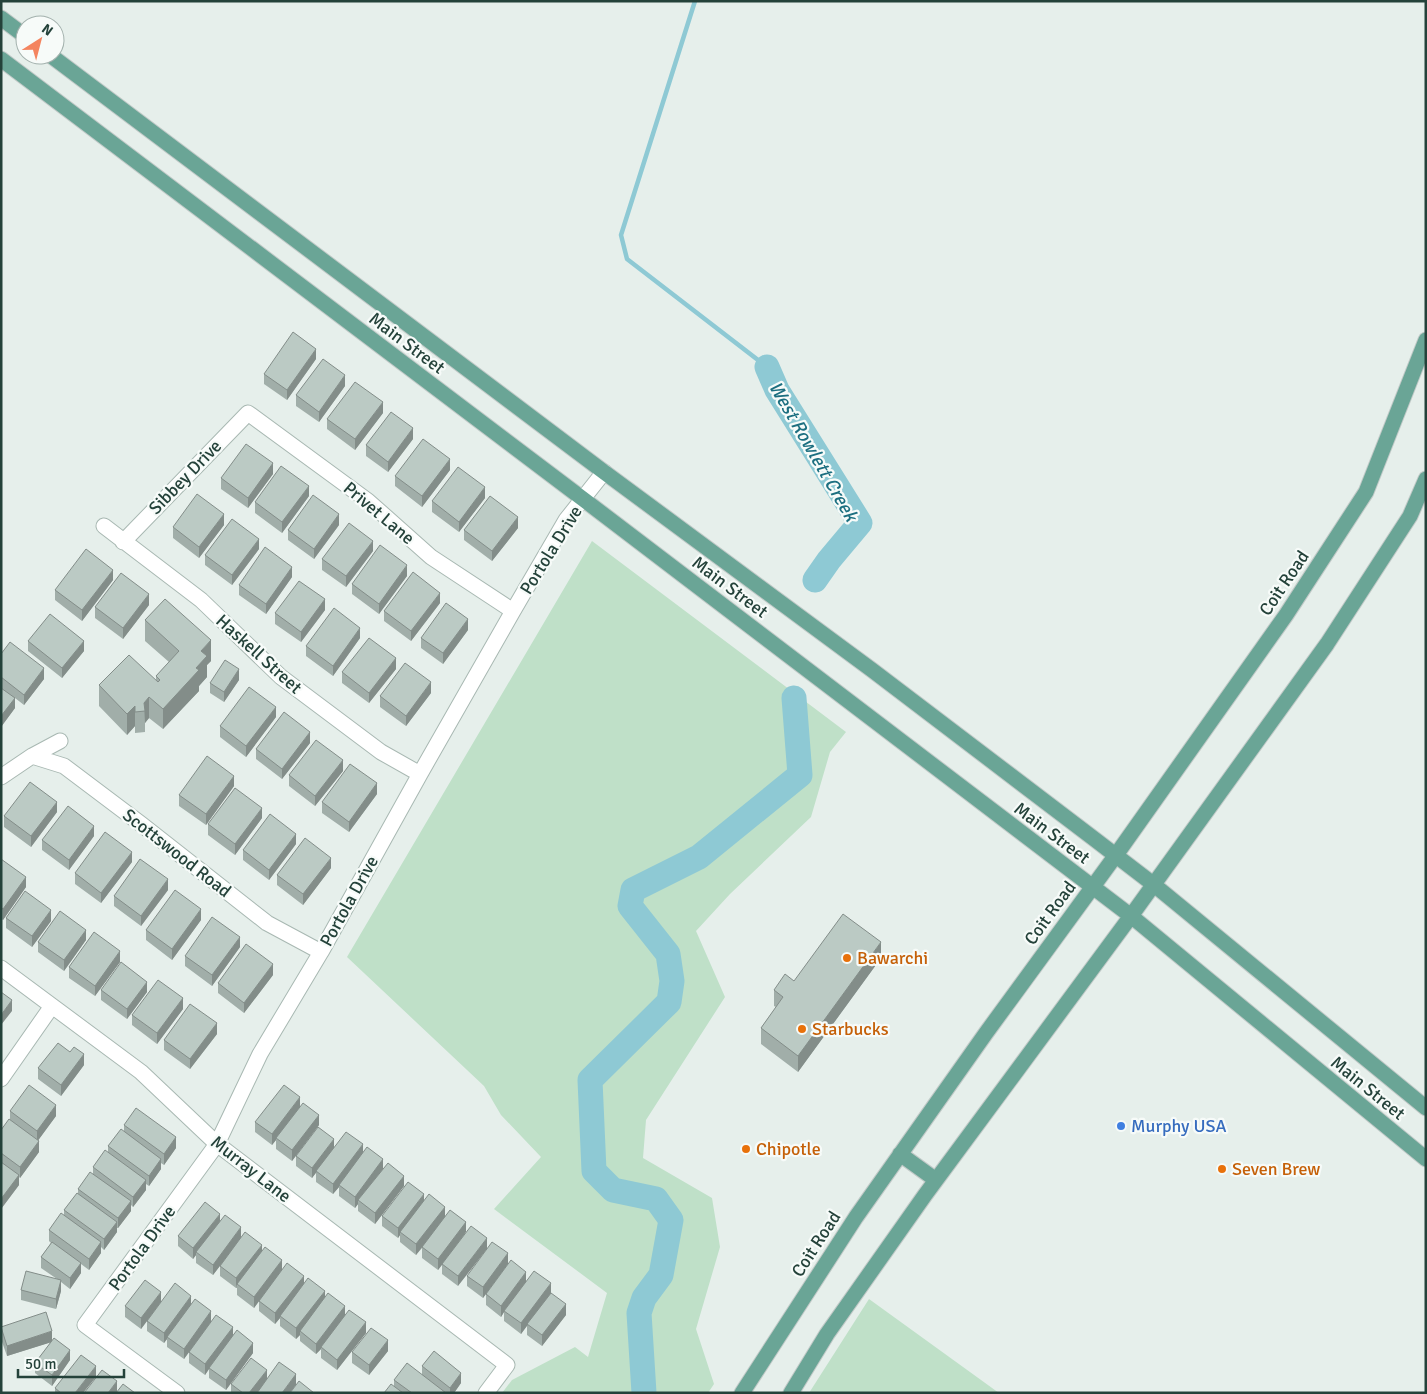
<svg xmlns="http://www.w3.org/2000/svg" width="1427" height="1394" font-family="Signika,sans-serif">
<rect width="100%" height="100%" fill="#e6efeb"/>
<path fill="#bfe0c8" d="M592 541 846 732 830 752 811 817 730 894 696 931 725 997 646 1120 643 1158 712 1198 720 1247 696 1329 714 1384 708 1393H502L512 1380 575 1347 588 1357 607 1293 494 1209 541 1157 501 1115 484 1086 347 957Z
M869 1299 999 1393H809Z"/>
<g fill="none" stroke-linecap="round" stroke-linejoin="round">
<path stroke="#8ec9d4" stroke-width="4.5" d="M695 1 621 235 627 259 767 367"/>
<path stroke="#8ec9d4" stroke-width="25" d="M767 367 777 390 860 523 829 560 815 580
M644 1393 639 1313 644 1298 661 1275 671 1220 656 1199 613 1190 594 1171 590 1080 669 1002 672 981 668 954 630 906 633 890 699 857 800 775 794 698"/>
<g stroke="#a8b8b2" stroke-width="17">
<path id="minor" d="M104 526 201 600 281 677 381 752 420 774
M123 542 248 413 368 501 431 557 513 611
M32 756 64 766 141 824 267 923 321 952
M1 777 32 756 60 741
M1 968 141 1072 217 1144 507 1365 486 1393
M1 1079 52 1006
M177 1393 85 1325 217 1144 260 1054 321 952 420 774 513 611 566 520 604 472"/>
</g>
<g stroke="#c2cac8" stroke-width="17">
<path id="major" d="M1 18 25 36
M50 55 604 472 872 670 1093 838 1153 884 1426 1108
M1 59 583 499 1131 916 1426 1159
M900 1154 936 1180
M742 1393 856 1217 986 1033 1116 855 1286 615 1366 492 1426 340
M791 1393 827 1334 925 1195 1131 916 1327 644 1410 516 1426 479"/>
</g>
<use href="#minor" stroke="#fff" stroke-width="15"/>
<use href="#major" stroke="#6aa596" stroke-width="15"/>
</g>
<path fill="#a1aea9" d="M316 359 287 400 264 384V374Z
M345 386 319 422 296 406V395Z
M383 413 355 450 327 429V419Z
M413 439 388 472 366 456V445Z
M450 470 422 507 395 486V476Z
M273 474 248 508 221 489V478Z
M309 496 282 533 255 513V502Z
M485 498 459 532 432 512V501Z
M224 525 199 558 173 538V527Z
M339 525 314 559 288 540V530Z
M518 528 492 561 464 540V530Z
M259 549 232 585 205 565V555Z
M373 551 346 587 322 570V559Z
M407 576 379 614 352 594V584Z
M292 577 266 614 239 595V585Z
M113 580 82 621 55 600V590Z
M440 603 411 641 384 621V611Z
M149 605 123 639 95 618V607Z
M325 610 301 642 275 624V613Z
M145 620 211 661 207 665V677L199 686V691L163 729 149 718 145 723V732L135 733V726L127 735 99 706V685L156 680V676L169 662 145 641Z
M468 630 443 664 421 648V638Z
M360 638 333 676 306 656V646Z
M28 641 84 651 62 678 28 651Z
M1 654 44 679 24 705 15 698V708L1 727Z
M396 669 369 703 342 683V672Z
M239 680 224 702 210 693V683Z
M431 693 406 726 380 707V696Z
M276 717 246 757 220 737V726Z
M310 743 282 779 256 759V749Z
M343 771 315 806 289 786V775Z
M234 786 206 825 179 806V795Z
M377 794 349 832 322 813V802Z
M57 812 31 847 4 827V816Z
M262 818 235 855 208 835V824Z
M94 836 69 870 42 850V840Z
M296 844 269 880 243 860V850Z
M1 859 26 887 3 920 1 919Z
M132 862 101 903 75 884V873Z
M331 868 303 905 277 885V875Z
M168 890 141 926 114 906V896Z
M6 918 51 921 32 947 6 928Z
M201 920 172 960 146 940V930Z
M86 940 64 971 38 952V942Z
M240 947 212 986 185 966V956Z
M881 958 798 1072 761 1044V1028L776 1007 774 1006V990L794 981Z
M120 962 95 996 69 978V967Z
M273 975 244 1013 218 993V983Z
M101 990 147 992 127 1019 101 1000Z
M183 1009 157 1044 132 1025V1015Z
M217 1034 190 1069 164 1050V1040Z
M70 1052 84 1065 61 1096 38 1079V1068Z
M300 1106 319 1125 292 1161 276 1149V1140L272 1145 255 1132V1122Z
M10 1111 56 1116 38 1140 39 1152 20 1178 19 1177V1185L1 1209V1130L10 1120Z
M124 1125 176 1148 164 1165 161 1163V1169L149 1186 146 1184V1190L133 1207 131 1205V1211L118 1228H117V1232L104 1250 101 1247V1253L89 1270 81 1264V1273L70 1289 61 1282V1291L56 1309 21 1300V1290L57 1279 41 1268V1257L51 1243 49 1241V1230L64 1216V1210L78 1194V1189L93 1174V1167L108 1153V1146L124 1131Z
M334 1148 363 1152 383 1168 404 1186 375 1224 358 1211V1204L355 1208 339 1196V1187L333 1194 316 1182V1172L312 1178 296 1166V1156Z
M424 1202 445 1216 466 1222 458 1286 442 1274V1265L438 1270 422 1258V1248L416 1255 400 1242V1235L398 1238 382 1226V1216Z
M220 1220 241 1238 262 1252 282 1270 325 1298 366 1333 337 1370 321 1358V1349L316 1354 300 1341V1335L296 1339 280 1326V1318L275 1324 259 1311V1301L254 1308 237 1295V1288H236L220 1276V1266L223 1262 213 1275 196 1263V1255L193 1259 178 1246V1236Z
M508 1264 483 1298 467 1286V1276Z
M526 1281 551 1293 566 1315 542 1346 527 1335V1325L521 1334 504 1321V1312L501 1317 486 1305V1294Z
M161 1302 191 1304 211 1322 233 1336 253 1353 226 1390 209 1378V1369L205 1375 189 1363V1352L184 1359 167 1347V1339L164 1343 147 1331V1321L157 1308 141 1329 125 1317V1306Z
M1 1327 52 1341 70 1360 52 1386 35 1373V1363L51 1342 7 1356 1 1339Z
M388 1351 369 1375 352 1363V1352Z
M422 1366 461 1383 454 1393H384L394 1386V1380L422 1375Z
M267 1379 290 1393H231V1384Z
M55 1388 83 1393H55Z"/>
<path fill="#838d89" d="M316 349V359L287 400V390Z
M345 375V386L319 422V412Z
M383 402V413L355 450V439Z
M413 428V439L388 472V462Z
M450 459V470L422 507V496Z
M273 463V474L248 508V498Z
M309 486V496L282 533V522Z
M485 487V498L459 532V522Z
M224 514V525L199 558V547Z
M339 514V525L314 559V549Z
M518 517V528L492 561V551Z
M259 539V549L232 585V575Z
M373 541V551L346 587V576Z
M407 565V576L379 614V604Z
M292 567V577L266 614V604Z
M113 570V580L82 621V610Z
M440 593V603L411 641V631Z
M149 594V605L123 639V628Z
M325 599V610L301 642V632Z
M468 619V630L443 664V653Z
M360 628V638L333 676V666Z
M211 640V661L207 665V677L199 686V691L163 729V709L196 668 201 651Z
M84 641V651L62 678V668Z
M396 658V669L369 703V693Z
M44 668V679L24 705V695Z
M239 669V680L224 702V692Z
M431 682V693L406 726V716Z
M149 697V718L145 723 144 703Z
M15 698V708L1 727V716Z
M135 706V726L127 735V714Z
M276 707V717L246 757V746Z
M310 732V743L282 779V769Z
M343 760V771L315 806V796Z
M234 776V786L206 825V814Z
M377 783V794L349 832V822Z
M57 802V812L31 847V836Z
M262 808V818L235 855V844Z
M94 826V836L69 870V860Z
M296 834V844L269 880V870Z
M132 852V862L101 903V893Z
M331 858V868L303 905V894Z
M26 877V887L3 920V909Z
M168 879V890L141 926V916Z
M201 909V920L172 960V949Z
M51 910V921L32 947V936Z
M86 930V940L64 971V960Z
M240 937V947L212 986V975Z
M881 942V958L798 1072V1056Z
M120 951V962L95 996V986Z
M273 964V975L244 1013V1003Z
M147 982V992L127 1019V1009Z
M183 998V1009L157 1044V1033Z
M12 1000V1011L1 1025V1015Z
M217 1023V1034L190 1069V1059Z
M84 1054V1065L61 1096V1085Z
M300 1097V1108L276 1138V1140L272 1145V1134Z
M56 1105V1116L37 1142V1131Z
M319 1115V1125L292 1161V1150Z
M176 1137V1148L164 1165V1154Z
M334 1139V1150L312 1178V1168Z
M39 1141V1152L20 1178V1167Z
M363 1144V1154L339 1185V1187L333 1194V1184Z
M161 1159V1169L149 1186V1176Z
M383 1159V1169L358 1200V1204L355 1208V1197Z
M19 1175V1185L1 1209V1199Z
M404 1176V1186L375 1224V1213Z
M146 1180V1190L133 1207V1197Z
M424 1194V1204L400 1232V1235L398 1238V1228Z
M131 1201V1211L118 1228V1218Z
M445 1207V1217L416 1255V1244Z
M220 1214V1224L196 1252V1255L193 1259V1248Z
M117 1222V1232L104 1250V1239Z
M466 1222V1232L438 1270V1259Z
M241 1227V1238L213 1275V1265Z
M487 1238V1249L458 1286V1276Z
M101 1242V1253L89 1270V1259Z
M262 1245V1255L237 1284 236 1288V1278Z
M508 1253V1264L483 1298V1287Z
M282 1260V1270L254 1308V1297Z
M81 1263V1273L70 1289V1278Z
M526 1272V1283L504 1311V1312L501 1317V1306Z
M304 1276V1286L280 1316V1318L275 1324V1313Z
M61 1280V1291L56 1309V1299Z
M551 1283V1294L521 1334V1323Z
M325 1291V1301L300 1331V1335L296 1339V1328Z
M161 1292V1302L141 1329V1318Z
M191 1296V1306L167 1337V1339L164 1343V1333Z
M566 1304V1315L542 1346V1335Z
M345 1306V1317L321 1347V1349L316 1354V1344Z
M211 1311V1322L184 1359V1349Z
M366 1322V1333L337 1370V1360Z
M233 1327V1337L209 1368V1369L205 1375V1364Z
M52 1331V1342L7 1356V1346Z
M388 1340V1351L369 1375V1365Z
M253 1343V1353L226 1390V1380Z
M70 1350V1360L52 1386V1375Z
M96 1366V1377L83 1393H75Z
M267 1370V1380L257 1393H249Z
M461 1373V1383L454 1393H450V1388Z
M296 1374V1385L290 1393H282Z
M117 1381V1392L116 1393H108Z"/>
<path fill="#bbcac4" stroke="#838d89" d="M293 332 316 349 287 390 264 374Z
M323 359 345 375 319 412 296 395Z
M355 382 383 402 355 439 327 419Z
M391 412 413 428 388 462 366 445Z
M423 439 450 459 422 496 395 476Z
M246 444 273 463 248 498 221 478Z
M281 466 309 486 282 522 255 502Z
M458 467 485 487 459 522 432 501Z
M197 494 224 514 199 547 173 527Z
M313 495 339 514 314 549 288 530Z
M490 496 518 517 492 551 464 530Z
M232 519 259 539 232 575 205 555Z
M349 523 373 541 346 576 322 559Z
M380 545 407 565 379 604 352 584Z
M265 547 292 567 266 604 239 585Z
M86 549 113 570 82 610 55 590Z
M413 572 440 593 411 631 384 611Z
M121 573 149 594 123 628 95 607Z
M299 581 325 599 301 632 275 613Z
M165 599 211 640 201 651 207 656 196 668 199 670 163 709 149 697 144 703 145 711 135 712V706L127 714 99 685 129 655 158 682 160 680 156 676 179 651 145 620Z
M446 603 468 619 443 653 421 638Z
M334 608 360 628 333 666 306 646Z
M50 614 84 641 62 668 28 641Z
M369 638 396 658 369 693 342 672Z
M10 642 44 668 24 695 1 677V654Z
M225 660 239 669 224 692 210 683Z
M405 663 431 682 406 716 380 696Z
M249 687 276 707 246 746 220 726Z
M1 688 15 698 1 716Z
M284 712 310 732 282 769 256 749Z
M316 740 343 760 315 796 289 775Z
M207 756 234 776 206 814 179 795Z
M350 764 377 783 349 822 322 802Z
M30 782 57 802 31 836 4 816Z
M235 788 262 808 235 844 208 824Z
M68 806 94 826 69 860 42 840Z
M270 814 296 834 269 870 243 850Z
M105 832 132 852 101 893 75 873Z
M305 838 331 858 303 894 277 875Z
M1 859 26 877 3 909 1 908Z
M140 859 168 879 141 916 114 896Z
M175 890 201 909 172 949 146 930Z
M25 891 51 910 32 936 6 918Z
M60 911 86 930 64 960 38 942Z
M843 914 881 942 798 1056 761 1028 783 997 774 990 785 974 794 981Z
M212 917 240 937 212 975 185 956Z
M94 932 120 951 95 986 69 967Z
M246 944 273 964 244 1003 218 983Z
M121 962 147 982 127 1009 101 990Z
M158 980 183 998 157 1033 132 1015Z
M1 992 12 1000 1 1015Z
M190 1004 217 1023 190 1059 164 1040Z
M58 1043 70 1052 74 1047 84 1054 61 1085 38 1068Z
M29 1085 56 1105 37 1131 10 1111Z
M284 1085 300 1097 272 1134 255 1122Z
M303 1103 319 1115 292 1150 276 1138Z
M136 1108 176 1137 164 1154 124 1125Z
M9 1119 39 1141 20 1167 1 1153V1130Z
M318 1127 334 1139 312 1168 296 1156Z
M121 1129 161 1159 149 1176 108 1146Z
M346 1132 363 1144 333 1184 316 1171Z
M367 1147 383 1159 355 1197 339 1185Z
M105 1150 146 1180 133 1197 93 1167Z
M1 1162 19 1175 1 1199Z
M388 1163 404 1176 375 1213 358 1200Z
M90 1172 131 1201 118 1218 78 1189Z
M408 1182 424 1194 398 1228 382 1216Z
M77 1193 117 1222 104 1239 64 1210Z
M429 1194 445 1207 416 1244 400 1232Z
M205 1202 220 1214 193 1248 178 1236Z
M450 1210 466 1222 438 1259 422 1247Z
M61 1213 101 1242 89 1259 49 1230Z
M225 1215 241 1227 213 1265 196 1252Z
M471 1226 487 1238 458 1276 442 1264Z
M245 1232 262 1245 236 1278 220 1266Z
M52 1242 81 1263 70 1278 41 1257Z
M492 1242 508 1253 483 1287 467 1276Z
M265 1247 282 1260 254 1297 237 1284Z
M511 1260 526 1272 501 1306 486 1294Z
M287 1263 304 1276 275 1313 259 1301Z
M26 1271 61 1280 56 1299 21 1290Z
M534 1271 551 1283 521 1323 504 1311Z
M308 1278 325 1291 296 1328 280 1316Z
M145 1280 161 1292 141 1318 125 1306Z
M175 1283 191 1296 164 1333 147 1321Z
M328 1293 345 1306 316 1344 300 1331Z
M551 1293 566 1304 542 1335 527 1324Z
M195 1299 211 1311 184 1349 167 1337Z
M349 1310 366 1322 337 1360 321 1347Z
M46 1312 52 1331 7 1346 1 1327Z
M216 1315 233 1327 205 1364 189 1352Z
M371 1328 388 1340 369 1365 352 1352Z
M237 1330 253 1343 226 1380 209 1368Z
M54 1338 70 1350 52 1375 35 1363Z
M434 1351 461 1373 450 1388 422 1366Z
M81 1355 96 1366 75 1393H61L55 1388Z
M251 1358 267 1370 249 1393H243L231 1384Z
M279 1362 296 1374 282 1393H257Z
M407 1363 446 1393H412L394 1380Z
M102 1370 117 1381 108 1393H84Z
M299 1381 314 1393H290Z
M123 1384 135 1393H116Z
M391 1384 403 1393H384Z"/>
<g fill="#e8710a" stroke="#f7fbf9" stroke-width="2">
<circle cx="847" cy="958" r="5"/>
<circle cx="802" cy="1029" r="5"/>
<circle cx="746" cy="1149" r="5"/>
<circle cx="1222" cy="1169" r="5"/>
</g>
<circle fill="#3f7fe0" stroke="#f7fbf9" stroke-width="2" cx="1121" cy="1126" r="5"/>
<g text-anchor="middle" stroke-width="4.5" stroke-linejoin="round" paint-order="stroke">
<g font-size="18" fill="#24423a" stroke="#f7fbf9">
<text transform="translate(407 343) rotate(37)" y="6">Main Street</text>
<text transform="translate(185 477) rotate(-46)" y="6">Sibbey Drive</text>
<text transform="translate(379 513) rotate(40)" y="6">Privet Lane</text>
<text transform="translate(551 550) rotate(-58)" y="6">Portola Drive</text>
<text transform="translate(1284 583) rotate(-56)" y="6">Coit Road</text>
<text transform="translate(730 587) rotate(37)" y="6">Main Street</text>
<text transform="translate(259 654) rotate(42)" y="6">Haskell Street</text>
<text transform="translate(1052 833) rotate(37)" y="6">Main Street</text>
<text transform="translate(177 853) rotate(38)" y="6">Scottswood Road</text>
<text transform="translate(349 901) rotate(-61)" y="6">Portola Drive</text>
<text transform="translate(1050 913) rotate(-54)" y="6">Coit Road</text>
<text transform="translate(1368 1088) rotate(39)" y="6">Main Street</text>
<text transform="translate(251 1169) rotate(38)" y="6">Murray Lane</text>
<text transform="translate(816 1244) rotate(-57)" y="6">Coit Road</text>
<text transform="translate(142 1248) rotate(-54)" y="6">Portola Drive</text>
</g>
<g font-size="18" fill="#c56008" stroke="#f7fbf9" text-anchor="start">
<text x="857" y="964">Bawarchi</text>
<text x="812" y="1035">Starbucks</text>
<text x="756" y="1155">Chipotle</text>
<text x="1232" y="1175">Seven Brew</text>
</g>
<g font-size="18" fill="#366cbe" stroke="#f7fbf9" text-anchor="start">
<text x="1131" y="1132">Murphy USA</text>
</g>
<g font-size="19" font-style="italic" fill="#1c6f80" stroke="#f7fbf9">
<text transform="translate(814 451) rotate(60)" y="7">West Rowlett Creek</text>
</g>
</g>
<rect width="1427" height="1394" fill="none" stroke="#24423a" stroke-width="5"/>
<g transform="translate(40 40) rotate(36)"><circle r="24" fill="#f7fbf9" stroke="#a3b1ad"/>
<path d="M0-4L9 19L0 12L-9 19Z" fill="#f4845f"/>
<text y="-8" font-size="14" font-weight="bold" text-anchor="middle" fill="#24423a">N</text>
</g>
<path d="M18 1369v8h106v-8" fill="none" stroke="#24423a" stroke-width="2.5"/>
<text x="25" y="1369" font-size="15" fill="#24423a" stroke="#f7fbf9" stroke-width="4" paint-order="stroke">50 m</text>
</svg>
